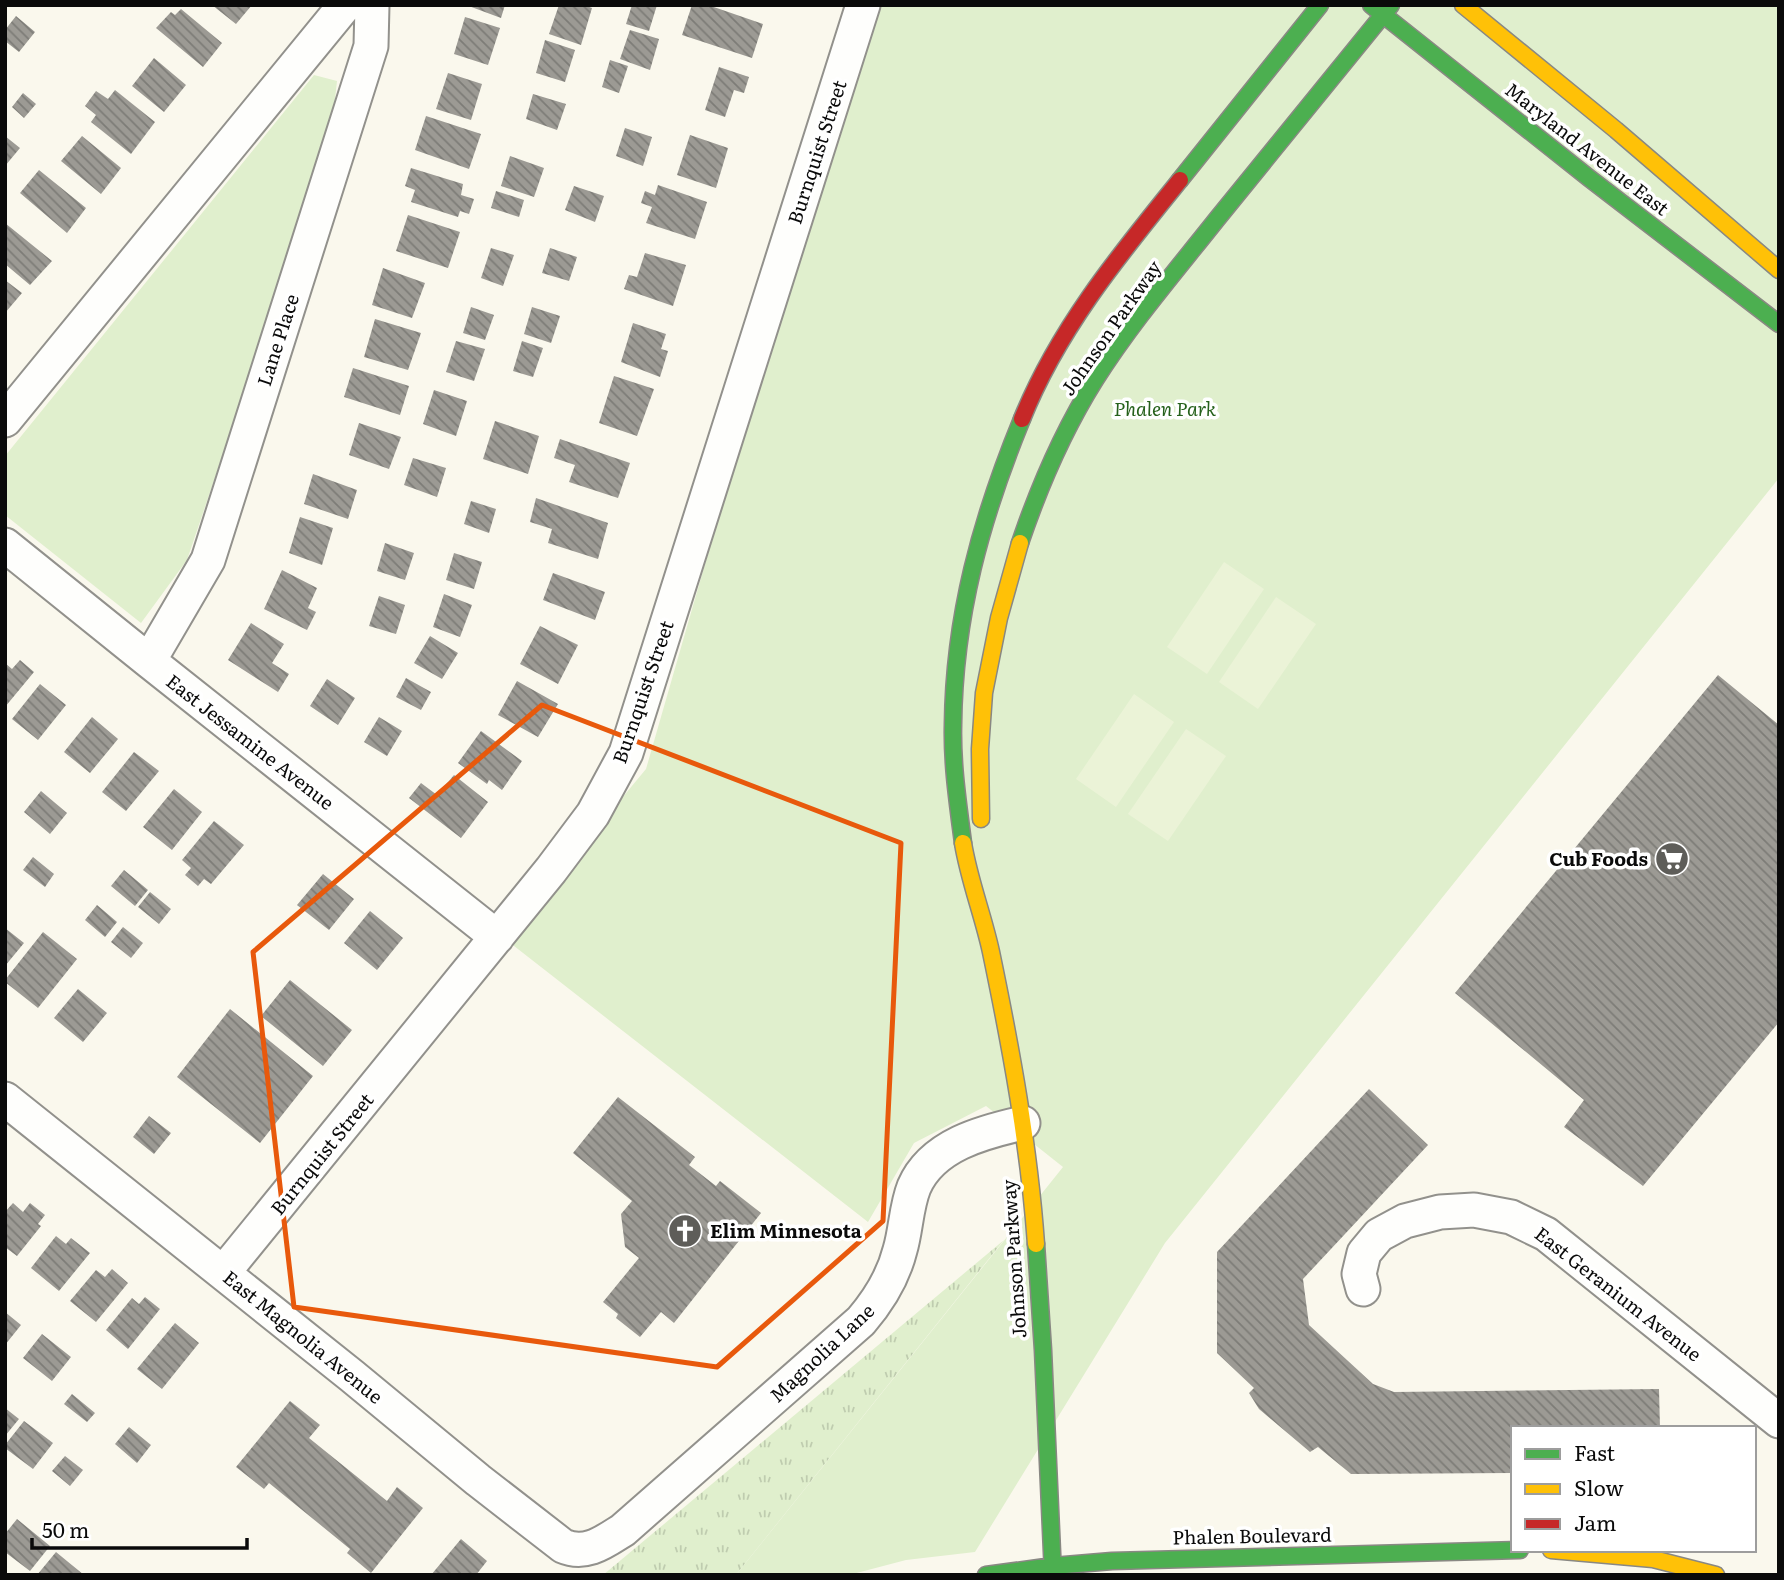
<svg xmlns="http://www.w3.org/2000/svg" width="1784" height="1580" font-family="Literata,serif">
<defs>
<pattern id="grass-tufts" width="24" height="20" patternUnits="userSpaceOnUse" patternTransform="scale(1.75)"><rect width="24" height="20" fill="#e0efcd"/><path d="M3 7l-1-3M5 7V3M7 7l1-3M15 17l-1-3M17 17v-4M19 17l1-3" fill="none" stroke="#bfccaf"/></pattern>
<pattern id="building-back-hatch" width="6" height="6" patternUnits="userSpaceOnUse" patternTransform="scale(1.75)"><rect width="6" height="6" fill="#9c9a94"/><path d="M-1 5l2 2M0 0l6 6M5-1l2 2" fill="none" stroke="#7d7c77"/></pattern>
</defs>
<rect width="100%" height="100%" fill="#faf8ed"/>
<path fill="url(#grass-tufts)" d="M1004 1240 736 1575H603Z"/>
<path fill="#e0efcd" d="M866 5H1779V478L1165 1243 975 1552 906 1560 849 1575H736L1063 1167 986 1106 914 1143 868 1222 505 939 646 769Z
M314 75 337 81 331 136 187 560 141 623 5 515V456Z"/>
<path fill="#ebf3d7" d="M1224 562 1264 589 1207 674 1167 647Z
M1276 597 1316 624 1258 709 1219 682Z
M1134 694 1174 722 1116 807 1076 779Z
M1186 729 1226 756 1168 841 1128 814Z"/>
<path fill="url(#building-back-hatch)" d="M212 5H252L236 24Z
M466 5H505L501 18Z
M559 5H584L592 8 581 45 549 34Z
M632 5H657L649 31 626 24Z
M692 5H708L763 24 752 58 682 35Z
M181 9 222 43 203 67 156 28 171 12 175 15Z
M16 16 35 32 19 52 5 41V30Z
M465 17 500 28 488 65 454 54Z
M630 30 659 39 650 70 620 59Z
M545 40 575 50 565 82 536 73Z
M154 58 186 85 164 112 132 86Z
M610 60 628 66 619 93 602 87Z
M719 67 749 77 744 93 734 90 725 117 705 110Z
M448 73 482 84 471 120 436 109Z
M115 90 155 122 131 154 91 122 96 115 85 106 96 91 108 99Z
M23 93 36 104 24 118 12 107Z
M533 94 566 104 557 130 526 119Z
M426 116 481 134 469 169 415 150Z
M625 128 652 137 643 166 616 156Z
M690 135 728 148 716 188 677 175Z
M5 136 20 148 5 166Z
M82 136 121 168 101 194 61 161Z
M510 156 544 168 534 197 501 186Z
M411 168 463 184 461 195 474 199 469 214 460 211 458 217 411 202 415 190 405 186Z
M39 170 86 208 67 233 20 193Z
M658 185 707 202 695 239 646 223 652 207 641 203 645 191 655 195Z
M574 186 604 196 595 222 565 210Z
M496 191 524 200 519 217 491 208Z
M408 215 460 232 448 268 396 251Z
M5 223 52 261 30 285 5 264Z
M491 248 514 255 503 286 481 278Z
M550 248 577 257 569 281 542 273Z
M645 253 686 265 673 306 624 289 629 275 637 277Z
M383 268 425 283 412 318 372 305Z
M5 280 22 293 5 313Z
M471 307 494 315 485 340 463 333Z
M532 307 560 316 551 343 524 334Z
M375 319 421 333 408 370 364 357Z
M633 323 666 334 661 349 668 351 660 377 621 362Z
M456 341 485 349 474 381 446 372Z
M522 341 543 348 533 377 513 371Z
M353 368 409 386 400 415 344 397Z
M614 376 654 389 637 436 599 423Z
M434 390 467 401 456 436 423 424Z
M495 421 539 436 528 474 483 459Z
M359 423 401 437 389 469 349 455Z
M560 439 630 463 618 498 569 482 575 465 554 458Z
M413 458 446 468 437 497 404 485Z
M313 474 357 490 348 519 304 504Z
M536 498 608 523 598 559 548 543 552 529 530 522Z
M471 501 496 509 489 533 464 524Z
M300 517 333 528 322 565 289 553Z
M385 543 414 553 405 580 377 571Z
M454 553 482 562 474 589 446 580Z
M282 570 317 588 308 608 316 612 307 630 264 609Z
M553 573 605 592 595 620 543 600Z
M444 594 472 605 460 637 433 627Z
M379 596 405 605 396 634 369 626Z
M251 623 284 644 272 663 289 674 278 692 228 660Z
M540 626 578 645 558 684 520 664Z
M430 636 458 653 442 679 414 663Z
M20 660 34 672 5 707V663L12 669Z
M1718 675 1779 725V1022L1643 1186 1564 1127 1584 1100 1455 993Z
M406 678 431 692 421 710 396 697Z
M327 679 355 698 338 725 310 706Z
M517 681 558 704 538 737 498 715Z
M40 684 66 705 38 740 12 719Z
M92 717 118 739 90 773 64 752Z
M379 717 402 731 387 756 364 742Z
M481 731 522 761 502 790 489 780 487 784 458 763Z
M134 752 159 771 126 811 102 792Z
M454 775 488 802 461 838 409 798 421 783 437 795Z
M174 789 202 812 172 850 143 827Z
M41 791 67 813 50 834 24 812Z
M214 821 244 845 211 884 204 879 198 886 185 875 191 868 182 860Z
M33 857 54 874 45 887 23 870Z
M124 870 148 890 135 906 111 886Z
M323 874 354 899 329 930 297 905Z
M150 892 171 909 159 924 138 907Z
M97 905 117 922 105 937 85 920Z
M370 911 403 938 377 970 344 943Z
M123 927 143 943 131 958 111 942Z
M5 928 24 943 5 966Z
M43 932 77 959 38 1008 5 982V980Z
M290 980 352 1030 323 1066 261 1016Z
M78 989 107 1013 83 1042 54 1018Z
M230 1009 313 1076 260 1143 177 1077Z
M1369 1089 1428 1145 1303 1279 1309 1325 1373 1384 1394 1392 1659 1389 1660 1428H1513V1473L1351 1474 1318 1447 1310 1452 1259 1409 1249 1393 1254 1388 1217 1353V1252Z
M618 1097 695 1157 689 1165 716 1186 720 1181 761 1213 674 1323 661 1312 640 1337 616 1318 618 1314 603 1302 639 1258 625 1247 621 1214 632 1201 573 1153Z
M149 1116 171 1133 154 1154 133 1137Z
M13 1203 23 1212 30 1203 45 1215 38 1224 41 1226 17 1256 5 1247V1212Z
M56 1236 66 1244 71 1238 90 1253 59 1291 31 1268Z
M112 1269 128 1283 96 1322 70 1301 96 1270 105 1277Z
M145 1297 160 1309 128 1349 106 1330 132 1298 139 1304Z
M5 1312 21 1325 5 1345Z
M175 1323 199 1343 162 1389 137 1369Z
M42 1334 71 1357 52 1381 23 1358Z
M72 1394 95 1413 87 1422 64 1404Z
M290 1401 320 1425 309 1438 387 1501 397 1487 423 1508 371 1573 347 1553 350 1549 269 1483 264 1489 236 1467Z
M5 1408 19 1419 5 1436Z
M24 1421 53 1443 33 1469 5 1448V1445Z
M129 1427 151 1445 137 1463 115 1444Z
M65 1456 83 1470 70 1486 52 1471Z
M17 1519 50 1546 30 1571 5 1552V1534Z
M461 1539 487 1561 476 1575H431Z
M56 1552 84 1575H37Z"/>
<g fill="none" stroke-linecap="round" stroke-linejoin="round">
<g stroke="#92918c" stroke-width="37">
<path id="street" d="M5 420 345 5
M5 545 149 661 497 937
M149 661 208 560 371 46 372 5
M5 1099 352 1376 478 1480 563 1546C586 1556 604 1542 623 1530L861 1321C879 1300 893 1278 900 1250 906 1230 906 1207 914 1187 932 1145 983 1132 1023 1123
M223 1273 551 870 593 814 626 753 863 5
M1363 1289 1359 1274 1364 1253 1379 1235 1405 1221 1440 1212 1474 1210 1511 1217 1546 1234 1779 1421"/>
</g>
<g stroke="#898883" stroke-width="19">
<path id="fast" d="M1371 5 1589 178 1779 324
M1180 180 1320 5
M1020 543C1039 487 1063 431 1095 380 1131 323 1175 272 1217 219 1275 148 1333 77 1391 5
M963 843C958 804 952 765 953 725 954 616 981 519 1022 419
M1036 1244 1043 1350 1053 1575
M986 1575 1053 1566 1112 1561 1520 1550"/>
</g>
<g stroke="#898883" stroke-width="19">
<path id="slow" d="M1463 5 1616 130 1779 270
M981 819 980 749 984 693 999 618 1020 543
M963 843C969 880 983 915 991 952 1011 1048 1029 1146 1036 1244
M1551 1550 1653 1559 1716 1575"/>
</g>
<g stroke="#898883" stroke-width="19">
<path id="jam" d="M1022 419C1058 329 1120 254 1180 180"/>
</g>
<use href="#street" stroke="#fefefc" stroke-width="33"/>
<use href="#fast" stroke="#4caf50" stroke-width="16"/>
<use href="#slow" stroke="#ffc107" stroke-width="16"/>
<use href="#jam" stroke="#c62828" stroke-width="16"/>
</g>
<path fill="none" stroke="#e8590c" stroke-width="5" stroke-linejoin="round" d="M542 705 901 843 883 1221 717 1367 294 1307 253 952Z"/>
<defs>
<g id="supermarket-disc" transform="scale(1.75)"><circle r="9.5" fill="#5e5d59" stroke="#fff"/><path d="M-6-5.5h2.5l.6 2H6L4.5 2H-2.5L-4.4-4H-6ZM-1.5 3.2a1.3 1.3 0 1 0 .1 0ZM3 3.2a1.3 1.3 0 1 0 .1 0Z" fill="#fff"/></g>
<g id="church-disc" transform="scale(1.75)"><circle r="9.5" fill="#5e5d59" stroke="#fff"/><path d="M-1.2-6h2.4v3.5h3.3v2.4h-3.3V6h-2.4V-.1h-3.3v-2.4h3.3Z" fill="#fff"/></g>
</defs>
<g fill-rule="evenodd">
<use href="#supermarket-disc" x="1672" y="859"/>
<use href="#church-disc" x="685" y="1231"/>
</g>
<g text-anchor="middle" stroke-width="7" stroke-linejoin="round" paint-order="stroke">
<g font-size="19" fill="#0a0a0a" stroke="#fff">
<text transform="translate(1587 149) rotate(38)" y="7">Maryland Avenue East</text>
<text transform="translate(817 152) rotate(-72)" y="7">Burnquist Street</text>
<text transform="translate(1111 328) rotate(-55)" y="7">Johnson Parkway</text>
<text transform="translate(278 340) rotate(-72)" y="7">Lane Place</text>
<text transform="translate(643 692) rotate(-71)" y="7">Burnquist Street</text>
<text transform="translate(250 742) rotate(38)" y="7">East Jessamine Avenue</text>
<text transform="translate(322 1154) rotate(-51)" y="7">Burnquist Street</text>
<text transform="translate(1014 1259) rotate(-94)" y="7">Johnson Parkway</text>
<text transform="translate(1618 1294) rotate(38)" y="7">East Geranium Avenue</text>
<text transform="translate(303 1337) rotate(39)" y="7">East Magnolia Avenue</text>
<text transform="translate(822 1353) rotate(-43)" y="7">Magnolia Lane</text>
<text transform="translate(1252 1536) rotate(-1)" y="7">Phalen Boulevard</text>
</g>
<g font-size="19" font-style="italic" fill="#26611c" stroke="#fff">
<text x="1165" y="416">Phalen Park</text>
</g>
<g font-size="19" font-weight="bold" fill="#0a0a0a" stroke="#fff" text-anchor="end">
<text x="1648" y="866">Cub Foods</text>
<text x="710" y="1238" text-anchor="start">Elim Minnesota</text>
</g>
</g>
<rect width="1784" height="1580" fill="none" stroke="#0a0a0a" stroke-width="14"/>
<rect x="1511" y="1426" width="245" height="126" fill="#ffffff" stroke="#9d9d9d" stroke-width="2"/>
<rect x="1525" y="1449" width="35" height="10" fill="#4caf50" stroke="#9d9d9d" stroke-width="2"/>
<text x="1574" y="1461" font-size="21" fill="#0a0a0a">Fast</text>
<rect x="1525" y="1484" width="35" height="10" fill="#ffc107" stroke="#9d9d9d" stroke-width="2"/>
<text x="1574" y="1496" font-size="21" fill="#0a0a0a">Slow</text>
<rect x="1525" y="1519" width="35" height="10" fill="#c62828" stroke="#9d9d9d" stroke-width="2"/>
<text x="1574" y="1531" font-size="21" fill="#0a0a0a">Jam</text>
<path d="M32 1538v10h215v-10" fill="none" stroke="#0a0a0a" stroke-width="3.5"/>
<text x="42" y="1538" font-size="21" fill="#0a0a0a" stroke="#ffffff" stroke-width="5" paint-order="stroke">50 m</text>
</svg>
